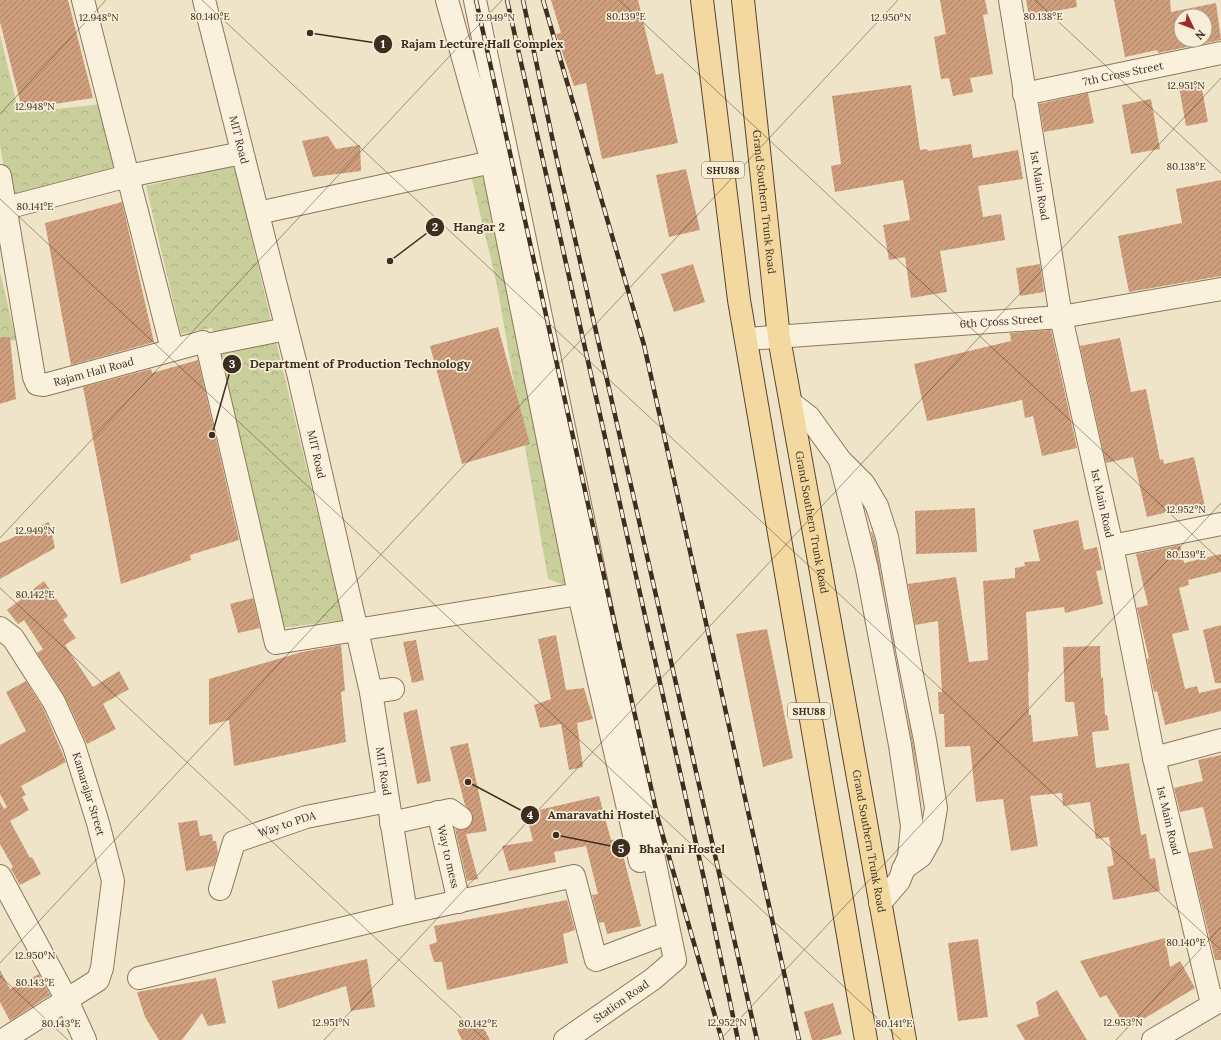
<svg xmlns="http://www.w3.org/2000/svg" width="1221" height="1040" font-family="Lora,serif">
<defs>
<pattern id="forest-crowns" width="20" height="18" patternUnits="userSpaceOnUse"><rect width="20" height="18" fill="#c9cf9b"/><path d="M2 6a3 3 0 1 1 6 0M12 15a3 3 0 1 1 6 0" fill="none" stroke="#aeb285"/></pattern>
<pattern id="building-hatch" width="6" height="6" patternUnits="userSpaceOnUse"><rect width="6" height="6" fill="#cf9f7d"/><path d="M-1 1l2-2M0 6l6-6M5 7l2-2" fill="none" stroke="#a98266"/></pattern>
</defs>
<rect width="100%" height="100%" fill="#f0e4c8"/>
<path fill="url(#forest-crowns)" d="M0 34 19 113 102 104 120 175 10 202 0 146Z
M234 166 343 620 282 628 212 328 181 334 146 186Z
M489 168 569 587 548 579 497 285 470 171Z
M0 272 16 340 0 343Z"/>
<path fill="url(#building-hatch)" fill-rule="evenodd" d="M0 0H68L93 98 22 109 0 22Z
M551 0H638L656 75 663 73 678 143 602 159 586 83 574 86 556 34 561 33Z
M940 0H985L988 14 983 15 993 74 970 78 973 92 953 96 949 78 941 79 934 37 946 34Z
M1026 0H1076L1077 7 1029 16Z
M1114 0H1170L1171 12 1216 3 1221 40 1158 53 1157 50 1125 57ZM1181 16H1205V40H1181Z
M1201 83 1208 122 1186 126 1179 87Z
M911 85 920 150 927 149 928 151 971 144 973 158 1018 150 1023 179 978 186 983 217 1001 214 1005 240 940 251 947 292 911 298 905 257 889 260 883 225 910 220 903 180 835 192 831 166 841 164 832 96Z
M1088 93 1094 123 1044 132 1039 104Z
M1151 99 1160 149 1131 154 1122 105Z
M328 136 336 149 360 145 361 171 313 177 302 141Z
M686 169 700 230 669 237 656 175Z
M1221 180V276L1129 292 1118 236 1182 223 1176 189Z
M122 202 154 342 71 365 45 223Z
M693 264 705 302 674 312 661 274Z
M1040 264 1044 292 1020 296 1016 268Z
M498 327 530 444 462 464 430 346Z
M1051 330 1077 448 1042 456 1033 416 1025 418 1022 400 927 421 914 364 1011 341 1010 333Z
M0 337H10L16 399 0 404Z
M1120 338 1131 392 1146 389 1160 460 1163 459 1164 464 1194 457 1205 507 1180 512V509L1147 517 1133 457 1106 463 1080 346Z
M198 360 239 540 190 555 191 560 121 584 83 387 151 369 152 373Z
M975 508 977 552 916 554 915 511Z
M1078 520 1084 550 1097 547 1102 570 1096 571 1103 604 1065 613 1064 607 1026 612 1029 671 1028 672 1029 715H1031L1033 742 1078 736 1074 702H1065L1063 647 1100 646 1101 678 1103 677 1105 715H1107L1109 730 1092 732 1096 768 1129 763 1141 835 1146 834 1150 859 1155 858 1160 891 1113 900 1107 867 1114 865 1109 837 1096 839 1090 802 1063 806 1062 793 1030 796 1038 846 1011 851 1003 799 976 802 970 746 945 747 944 714H939L938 692H942L938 621 915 625 908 584 956 577 969 662 988 660 983 581 1015 578V568L1025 566 1024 562 1040 561 1033 530Z
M49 522 55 548 0 579V543Z
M871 532H872L875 540 885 598Z
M1180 545 1184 563 1221 554V572L1188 580 1189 585 1179 588 1189 630 1172 634 1185 689 1197 686 1199 693 1221 688V711L1165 725 1157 691 1154 692 1147 659 1149 658 1137 608 1148 605 1136 554Z
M44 581 68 616 63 620 76 638 65 645 93 687 119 671 129 689 103 704 116 729 87 744 65 697 37 653 43 649 24 620 18 624 7 610Z
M253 598 260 628 238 633 230 604Z
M1221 625V683H1215L1203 630Z
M767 629 793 758 763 767 736 634Z
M556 635 566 690 584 688 593 719 577 723 583 767 569 770 561 724 540 728 534 705 551 699 538 639Z
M416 640 424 680 412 683 403 642Z
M341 645 345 691 341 692 346 742 234 766 229 720 209 725V679L302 652Z
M26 681 43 708 66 762 21 786 26 795 22 797 29 810 10 821 30 858 32 857 41 874 20 885 11 869 13 867 0 844V802L4 809 7 807 0 794V745L26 731 6 692Z
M905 702 913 742 923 812 912 743Z
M417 709 431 781 417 784 403 713Z
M468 743 487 831 466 834 478 879 467 881 455 829 460 830 466 829 471 825 473 819 472 813 465 805 450 747Z
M1221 755V960H1215L1189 853 1213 848 1203 807 1180 812 1174 788 1203 781 1198 760Z
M599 796 611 840 619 839 641 926 607 934 604 922 599 923 592 895 598 894 586 846 554 852 556 862 509 871 502 846 533 841 526 813Z
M197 820 200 836 212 834 213 841H216L218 853 214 866 186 871 178 823Z
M567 900 575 930 563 934 568 963 447 990 442 962H434L429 945 437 942 434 926Z
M1165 938 1170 967 1180 961 1195 988 1127 1029 1106 995 1100 998 1080 961Z
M978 939 988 1017 958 1021 948 943Z
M367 959 375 1007 351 1011 346 986 278 1009 272 981Z
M0 970 10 989 39 974 50 995 10 1021 0 1002Z
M216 978 226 1023 208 1026 202 1013 182 1040H159L145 1017 137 992Z
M1057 990 1087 1040H1025L1016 1025 1039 1016 1036 1002Z
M833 1003 842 1034 821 1040H812L804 1012Z
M479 1019 490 1040H462L457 1030Z"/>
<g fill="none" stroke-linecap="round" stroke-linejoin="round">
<g stroke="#8d765c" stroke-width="24">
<g id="minor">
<path d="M83 0 172 349"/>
<path id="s1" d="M204 0 298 373 371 692 406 913"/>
<path d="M447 0 492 162"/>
<path d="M475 0 675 960 653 979 565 1040"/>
<path id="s2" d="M1010 0 1061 317 1112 546 1154 758 1212 1004"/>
<path id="s3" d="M1024 94 1221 53"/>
<path id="s4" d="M0 176 34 377 37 384 44 385 199 343 203 342 207 345 286 329"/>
<path d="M6 208 128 176 242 153"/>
<path d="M258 213 492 162 579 594 640 861"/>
<path id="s5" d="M746 339 1061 317 1221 289"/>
<path d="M207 345 276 643 579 594"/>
<path d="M791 403 809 417 840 460 864 484 877 506 887 537 908 655 925 740 936 808 931 838 921 856 903 869"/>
<path d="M840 460 867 569 900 745 912 826 909 856 899 881 880 903"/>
<path d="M1112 546 1221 524"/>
<path id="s6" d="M0 628 13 638 54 702 74 746 98 823 113 881 102 968 98 980 3 1040"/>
<path d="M371 692 393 689"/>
<path d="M1154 758 1221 740"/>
<path id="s7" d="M438 812 459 902"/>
<path d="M391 823 450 810 461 818"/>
<path d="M0 876 67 1000 85 1040"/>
<path id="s8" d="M220 889 234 842 306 817 388 801"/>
<path d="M139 978 406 913 574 876 596 960 657 937"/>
<path d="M1153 1040 1221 1000"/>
</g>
</g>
<g stroke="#5b4430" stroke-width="24">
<g id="major">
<path d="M702 0 739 300 866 1040"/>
<path id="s9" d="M743 0 779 338 905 1040"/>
</g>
</g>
<use href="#minor" stroke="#faf1dc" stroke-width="22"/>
<use href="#major" stroke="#f3d9a0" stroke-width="22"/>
<g stroke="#3d2e20" stroke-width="4.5">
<path id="rail" d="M476 0 658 819 722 1040
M507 0 704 879 738 1040
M523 0 555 151 757 1040
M543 0 644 345 799 1040"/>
</g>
<use href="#rail" stroke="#f7eed8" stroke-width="3" stroke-dasharray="9" stroke-linecap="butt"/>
</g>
<path fill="none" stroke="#3d2e20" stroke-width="1" stroke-opacity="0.45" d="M202 0 1221 950M619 0 1221 561M1035 0 1221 173M0 114 106 0M0 199 901 1040M0 538 502 0M0 588 485 1040M0 963 898 0M0 976 68 1040M324 1040 1221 78M720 1040 1221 503M1116 1040 1221 927"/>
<g text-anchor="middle" stroke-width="3.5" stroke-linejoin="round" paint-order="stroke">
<g fill="#f7eed8" stroke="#756857" stroke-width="1">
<rect x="702" y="162" width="42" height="16" rx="3"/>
<rect x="788" y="703" width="42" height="16" rx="3"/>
</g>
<g font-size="10" font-weight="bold" fill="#3d2e20">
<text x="723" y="174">SHU88</text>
<text x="809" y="715">SHU88</text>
</g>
<g font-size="11" fill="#3d2e20" stroke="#f7eed8">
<text dy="4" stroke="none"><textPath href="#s3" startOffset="101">7th Cross Street</textPath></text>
<text dy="4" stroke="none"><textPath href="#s1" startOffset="144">MIT Road</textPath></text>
<text dy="4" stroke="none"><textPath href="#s2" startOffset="188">1st Main Road</textPath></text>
<text dy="4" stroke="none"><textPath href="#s9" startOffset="203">Grand Southern Trunk Road</textPath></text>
<text dy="4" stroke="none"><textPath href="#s5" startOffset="256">6th Cross Street</textPath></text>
<text dy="4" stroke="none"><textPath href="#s4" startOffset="270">Rajam Hall Road</textPath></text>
<text dy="4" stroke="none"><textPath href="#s1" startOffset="468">MIT Road</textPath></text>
<text dy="4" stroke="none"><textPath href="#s2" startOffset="512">1st Main Road</textPath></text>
<text dy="4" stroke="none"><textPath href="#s9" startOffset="527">Grand Southern Trunk Road</textPath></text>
<text dy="4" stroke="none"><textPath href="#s1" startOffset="792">MIT Road</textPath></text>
<text dy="4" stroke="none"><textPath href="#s6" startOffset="191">Kamarajar Street</textPath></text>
<text dy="4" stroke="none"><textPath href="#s2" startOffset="836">1st Main Road</textPath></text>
<text dy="4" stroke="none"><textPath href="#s8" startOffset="105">Way to PDA</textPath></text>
<text dy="4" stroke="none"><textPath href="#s9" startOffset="851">Grand Southern Trunk Road</textPath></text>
<text dy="4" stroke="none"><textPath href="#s7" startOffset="46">Way to mess</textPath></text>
<text transform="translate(621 1001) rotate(-35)" y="4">Station Road</text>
</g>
</g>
<g font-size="10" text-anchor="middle" fill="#3d2e20" stroke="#f7eed8" stroke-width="3.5" stroke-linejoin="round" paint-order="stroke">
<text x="210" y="20">80.140°E</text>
<text x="626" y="20">80.139°E</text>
<text x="1043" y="20">80.138°E</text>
<text x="99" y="21">12.948°N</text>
<text x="495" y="21">12.949°N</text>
<text x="891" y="21">12.950°N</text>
<text x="1186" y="89">12.951°N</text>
<text x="35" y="110">12.948°N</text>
<text x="1186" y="170">80.138°E</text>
<text x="35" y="210">80.141°E</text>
<text x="1186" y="513">12.952°N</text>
<text x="35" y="534">12.949°N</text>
<text x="1186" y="558">80.139°E</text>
<text x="35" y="598">80.142°E</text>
<text x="1186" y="946">80.140°E</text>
<text x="35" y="959">12.950°N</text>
<text x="35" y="986">80.143°E</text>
<text x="331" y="1026">12.951°N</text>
<text x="727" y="1026">12.952°N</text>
<text x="1123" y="1026">12.953°N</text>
<text x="61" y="1027">80.143°E</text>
<text x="478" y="1027">80.142°E</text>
<text x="894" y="1027">80.141°E</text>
</g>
<path fill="none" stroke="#3d2e20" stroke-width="1.5" d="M310 33L383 44M390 261L435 227M212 435L232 364M468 782L530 815M556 835L621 848"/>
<g fill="#3d2e20" stroke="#f7eed8" stroke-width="1.5">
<circle cx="310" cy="33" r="4"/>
<circle cx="390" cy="261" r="4"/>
<circle cx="212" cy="435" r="4"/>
<circle cx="468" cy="782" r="4"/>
<circle cx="556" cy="835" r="4"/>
<circle cx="383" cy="44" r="10"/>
<circle cx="435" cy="227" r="10"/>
<circle cx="232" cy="364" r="10"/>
<circle cx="530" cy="815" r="10"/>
<circle cx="621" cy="848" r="10"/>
</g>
<g font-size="12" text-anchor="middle" font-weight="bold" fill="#fff">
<text x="383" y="48">1</text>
<text x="435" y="231">2</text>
<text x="232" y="368">3</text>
<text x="530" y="819">4</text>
<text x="621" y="853">5</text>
</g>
<g font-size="12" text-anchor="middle" font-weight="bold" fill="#3d2e20" stroke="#f7eed8" stroke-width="3.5" stroke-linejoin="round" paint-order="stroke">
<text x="482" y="48">Rajam Lecture Hall Complex</text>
<text x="479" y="231">Hangar 2</text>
<text x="360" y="368">Department of Production Technology</text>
<text x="601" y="819">Amaravathi Hostel</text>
<text x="682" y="853">Bhavani Hostel</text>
</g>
<g transform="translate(1193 28) rotate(133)"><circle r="19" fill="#f7eed8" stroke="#ada18e"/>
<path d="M0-3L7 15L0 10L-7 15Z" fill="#9e2a2b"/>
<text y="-6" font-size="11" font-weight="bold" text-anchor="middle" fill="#3d2e20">N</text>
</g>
</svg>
